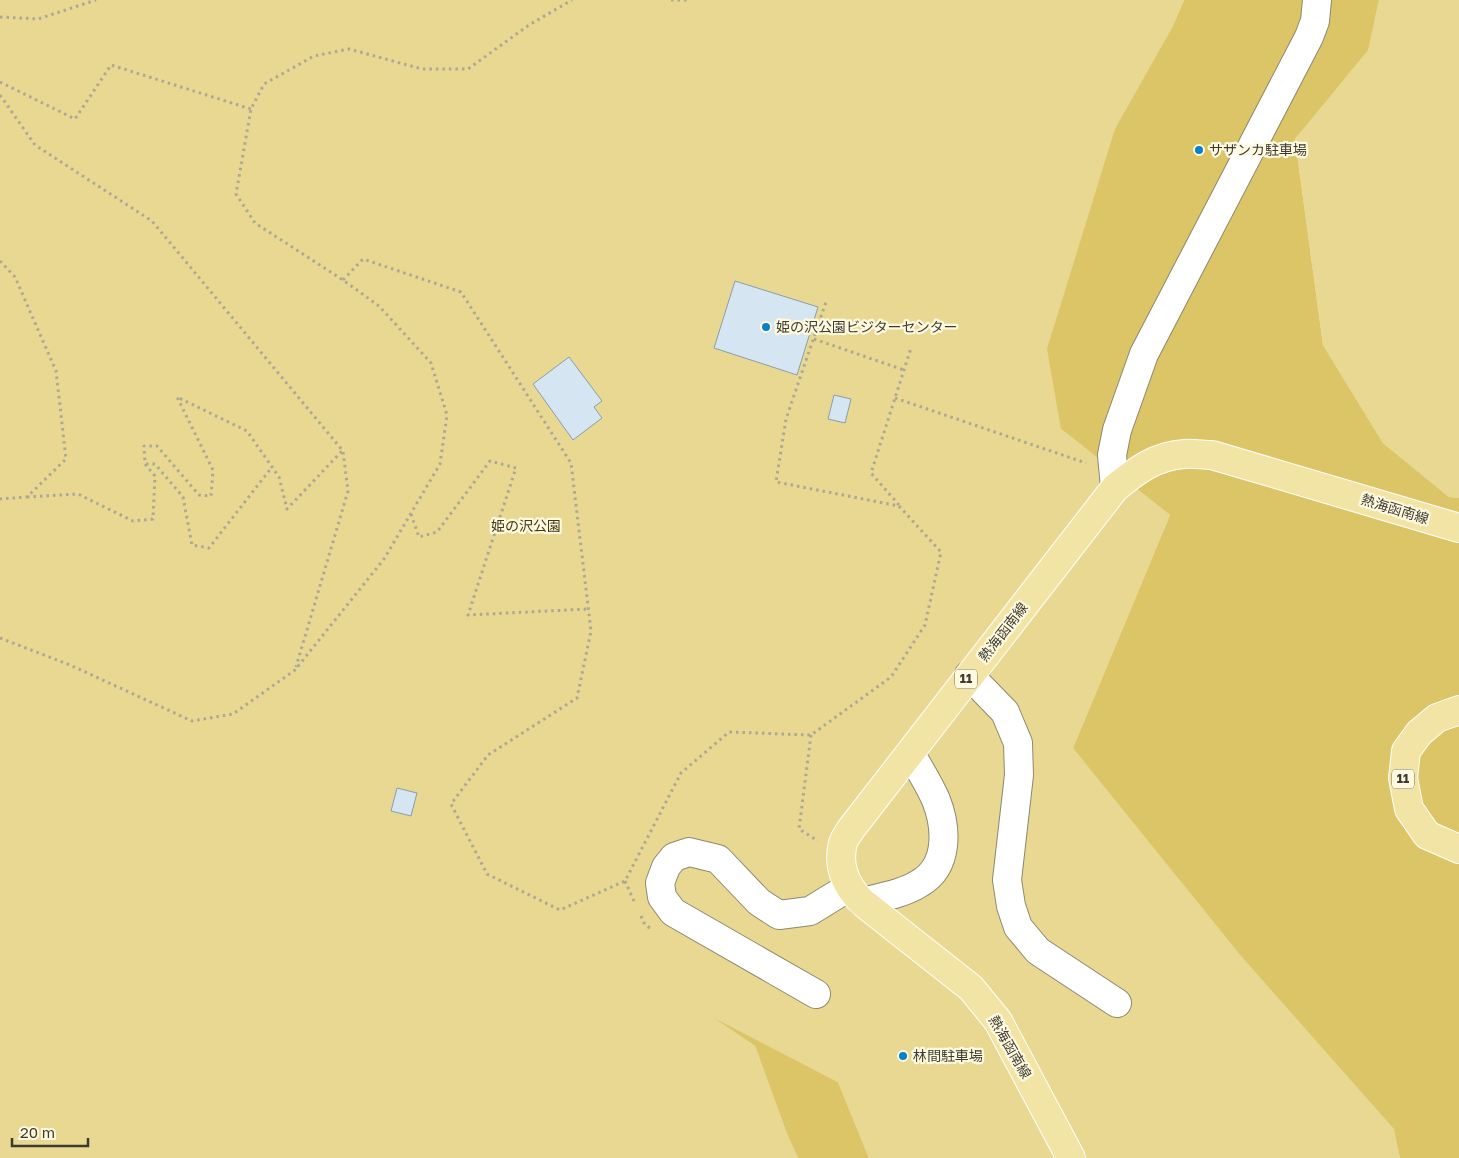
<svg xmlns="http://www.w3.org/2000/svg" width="1459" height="1158" font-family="'Golos Text','Noto Sans JP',sans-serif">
<rect width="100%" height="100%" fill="#fff9e0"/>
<path fill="#e8d891" d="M0 0H1184L1172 28 1061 429 1170 515 1073 748 1395 1130 1400 1158H869L838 1082 719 1021 755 1046 787 1134 798 1158H0Z
M1379 0H1459V498L1449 497 1383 443 1323 345 1295 139 1369 43Z"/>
<path fill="#dbc567" d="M1184 0H1379L1368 50 1295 139 1323 345 1383 443 1449 497 1459 498V1158H1400L1394 1129 1242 957 1073 748 1170 515 1061 429 1047 349 1115 129 1172 28Z
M714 1018 838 1082 869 1158H798L787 1134 755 1046Z"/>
<path fill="#d6e5f2" stroke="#899dae" d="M735 281 818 307 797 375 714 348Z
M569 357 602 401 594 407 602 418 573 440 533 384Z
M834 395 851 399 845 423 828 419Z
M397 788 417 793 411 816 391 811Z"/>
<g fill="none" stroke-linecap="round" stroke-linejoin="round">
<g stroke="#8d8871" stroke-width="30">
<path id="minor" d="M1115 488 1112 455 1117 430 1144 354 1309 37 1315 21 1317 0
M969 675 1005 712 1018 743 1019 775 1007 880 1011 906 1018 927 1038 951 1117 1003
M862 902C881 897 903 894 920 883 949 866 947 828 936 800 929 784 919 768 910 753
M816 994 673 912 662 897 660 883 666 867 674 857 689 852 718 859 759 902 779 915 810 911 849 887"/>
</g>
<g stroke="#fff" stroke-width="30">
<path id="major" d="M1459 710 1437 718 1419 733 1406 751 1403 778 1409 809 1427 835 1459 849
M1071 1158 998 1021 971 988 862 902C846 886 837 866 843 843 844 839 848 834 851 829L1115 488C1136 471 1155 456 1184 454 1193 453 1203 455 1212 455L1459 528"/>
</g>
<path stroke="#aca895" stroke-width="3" stroke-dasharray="2.5 4" stroke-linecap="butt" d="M671 0H688
M0 17 38 19 96 0
M0 82 75 119 111 65 251 109
M0 95 35 145 152 221 343 451 348 491 296 667
M0 261 15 277 56 371 66 459 27 497 0 499
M343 280 363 259 461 292 571 463 591 631 577 698 488 755 451 804 487 874 560 910 625 881 681 773 729 732 811 735 891 677 925 625 941 552 899 506 776 482 786 419 827 299
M814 339 904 370
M895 398 1086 463
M146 464H155L183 497 192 545 209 548 272 467
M27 497 78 494 133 521 153 519 155 476 145 464 144 446H157L199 495 211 496 213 470 177 397 247 431 279 477 287 509 342 451
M899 505 871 473 911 348
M411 514 419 537 437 532 490 461 516 468 468 615 588 609
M0 638 70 665 192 721 233 714 295 670 384 559 440 464 447 415 431 363 379 306 343 280 255 223 236 194 251 109 264 84 314 56 349 49 422 69H468L529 25 572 0
M811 735 799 829 818 841
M625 881 634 901
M641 916 645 925 650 928"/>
<use href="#minor" stroke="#fff" stroke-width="28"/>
<use href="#major" stroke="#f2e4a4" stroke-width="28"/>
</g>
<g fill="#0482ca" stroke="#fff9e0" stroke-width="2">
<circle cx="1199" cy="150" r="5"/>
<circle cx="766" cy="327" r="5"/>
<circle cx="903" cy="1056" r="5"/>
</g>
<g text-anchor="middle" stroke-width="4.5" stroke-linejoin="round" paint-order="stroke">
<g fill="#fff9e0" stroke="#777466" stroke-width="1">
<rect x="955" y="669.5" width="22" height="19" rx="4"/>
<rect x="1392" y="769.5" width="22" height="19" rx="4"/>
</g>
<g font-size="12" font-weight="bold" fill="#3d3b31">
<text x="966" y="683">11</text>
<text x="1403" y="783">11</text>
</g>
<g font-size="14" fill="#3d3b31" stroke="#fff9e0" text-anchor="start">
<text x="1209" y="155">サザンカ駐車場</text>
<text x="776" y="332">姫の沢公園ビジターセンター</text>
<text x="913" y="1061">林間駐車場</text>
</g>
<g font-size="14" fill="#3d3b31" stroke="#fff9e0">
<text transform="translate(1395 509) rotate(17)" y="5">熱海函南線</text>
<text transform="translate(1003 632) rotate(-52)" y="5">熱海函南線</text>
<text transform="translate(1010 1047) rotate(60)" y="5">熱海函南線</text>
</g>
<g font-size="14" fill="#423910" stroke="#fff9e0">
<text x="526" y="531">姫の沢公園</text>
</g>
</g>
<path d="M12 1138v8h76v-8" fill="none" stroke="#3d3b31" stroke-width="2.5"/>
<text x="20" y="1138" font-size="15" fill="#3d3b31" stroke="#fff9e0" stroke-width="4" paint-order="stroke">20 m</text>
</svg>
